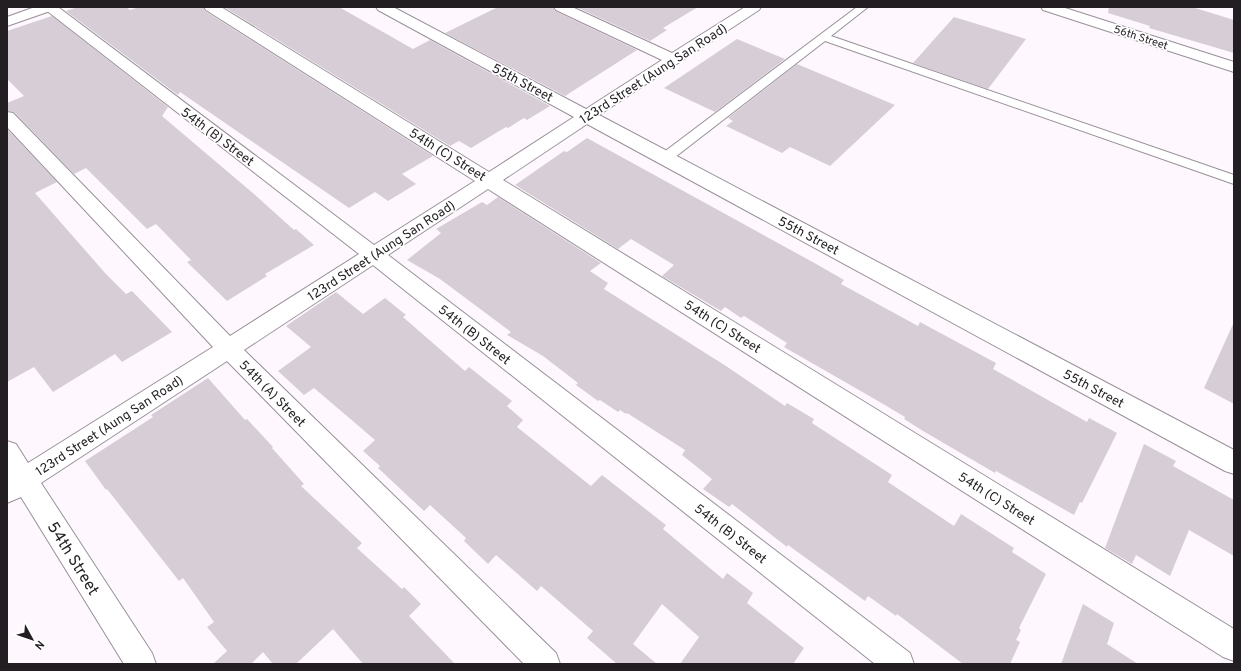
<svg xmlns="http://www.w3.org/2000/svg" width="1241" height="671" font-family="Overpass,sans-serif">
<rect width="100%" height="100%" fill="#fef8fe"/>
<path fill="#d7cdd7" d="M78 7H126L130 10 139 7H203L205 11 433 156 402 174 416 184 388 201 375 192 349 208 180 92 178 95 66 11Z
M224 7H339L413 49 430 40 550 106 527 120 524 118 508 128 506 127 471 148 459 141 450 146Z
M498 7H553L555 11 637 50 565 96 445 33Z
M576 7H698L663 28 667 30 650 41Z
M1109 7H1192L1234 20V53L1149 28 1150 26 1108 13Z
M52 16 168 107 162 116 254 194 294 230 296 229 314 245 265 274 267 276 227 301 187 262 191 260 156 224 147 229 86 168 74 174 14 112 7 111V103L24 96 7 79V31Z
M954 17 1026 39 988 89 913 63Z
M737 39 785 59 715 112 664 88Z
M797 64 895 105 830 166 790 147 782 153 726 126 733 121 728 118Z
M7 129 57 182 35 193 106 274 126 294 132 291 172 332 122 362 115 354 53 392 34 367 7 382Z
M587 138 818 265 844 280 841 284 918 326 920 322 996 363 993 369 1087 422 1089 418 1117 433 1082 503 1080 502 1074 515 996 471 995 473 923 431 904 419 905 417 878 401 784 347 787 343 744 316 741 318 725 307 721 311 662 276 674 265 631 239 618 249 515 185 564 151 567 152Z
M498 197 601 263 590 271 608 283 604 289 726 366 785 406 787 403 814 419 812 423 892 475 888 482 954 526 961 514 1014 548 1012 552 1046 574 1019 628 1021 630 1016 640 1020 642 1010 664H963L897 614 896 616 868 596 865 601 788 545 787 547 732 504 729 507 703 489 712 479 682 455 685 450 627 413 626 414 620 410 618 412 600 400 598 401 576 385 578 383 543 356 507 335 511 332 440 279 407 260 441 233 436 229 482 202 487 205Z
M336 292 363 314 385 298 406 315 403 317 465 371 469 367 512 401 507 406 523 420 517 427 591 486 602 475 666 525 663 529 723 579 727 573 753 593 747 603 804 648 793 664H680L699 637 662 604 633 644 657 664H617L587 638 593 631 541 586 537 591 496 555 488 564 464 541 466 538 430 505 424 511 378 468 380 466 363 451 375 440 314 388 304 395 278 371 311 347 286 326Z
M1234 322V404L1204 388Z
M208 378 245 420 247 419 273 447 272 448 304 484 301 486 362 543 357 548 402 589 404 587 421 604 409 616 455 664H363L333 629 296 664H273L263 652 251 664H213L227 651 207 627 214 622 183 578 179 581 107 489 106 490 85 461 153 417 151 415Z
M1144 444 1176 461 1173 466 1234 500V556L1189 530 1170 576 1136 555 1132 564 1105 548Z
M1083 604 1114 623 1107 644 1138 664H1061Z"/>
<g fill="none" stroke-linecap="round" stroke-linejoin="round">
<g stroke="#999099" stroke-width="2">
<path id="service" d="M857 7H868L831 36 1234 175V184L825 41 670 161H660L659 158 660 155Z"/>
</g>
<g stroke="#999099" stroke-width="2">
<path id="minor" d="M42 7H58L374 245 475 181 206 10 204 7H221L489 172 574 117 378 10 376 7H393L586 109 662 60 556 10 554 7H572L672 53 745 7H761L759 10 599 115 1234 450V474L1225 471 587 124 503 180 1234 629V661L1223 657 488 189 388 255 910 653 914 664H875L373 265 244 350 556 653 560 664H524L227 361 41 483 152 653 156 664H124L21 497 7 503V441L16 444 28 463 213 347 7 127V112L13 113 230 336 359 254Z
M1041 7H1062L1234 62V72L1043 10Z"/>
</g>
<g stroke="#999099" stroke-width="2">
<path id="tertiary" d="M35 7H55L53 10 7 26V17Z"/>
</g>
<use href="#service" fill="#fff" fill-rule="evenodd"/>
<use href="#minor" fill="#fff" fill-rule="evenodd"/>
<use href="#tertiary" fill="#fff" fill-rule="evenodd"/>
</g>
<g text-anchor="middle" stroke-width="3.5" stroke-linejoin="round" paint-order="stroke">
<g font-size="11" fill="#221e22" stroke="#fff">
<text transform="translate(1141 37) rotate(18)" y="4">56th Street</text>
</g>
<g font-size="13" fill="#221e22" stroke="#fff">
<text transform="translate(653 73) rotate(-33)" y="5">123rd Street (Aung San Road)</text>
<text transform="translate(523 82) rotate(28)" y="5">55th Street</text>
<text transform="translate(218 136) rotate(37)" y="5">54th (B) Street</text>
<text transform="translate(448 154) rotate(32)" y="5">54th (C) Street</text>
<text transform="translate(809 235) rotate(28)" y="5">55th Street</text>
<text transform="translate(381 250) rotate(-33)" y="5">123rd Street (Aung San Road)</text>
<text transform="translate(723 326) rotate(32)" y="5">54th (C) Street</text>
<text transform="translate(475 334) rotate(38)" y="5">54th (B) Street</text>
<text transform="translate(1094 388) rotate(28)" y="5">55th Street</text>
<text transform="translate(273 393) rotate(45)" y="5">54th (A) Street</text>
<text transform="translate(109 425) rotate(-33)" y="5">123rd Street (Aung San Road)</text>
<text transform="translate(997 498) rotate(32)" y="5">54th (C) Street</text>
<text transform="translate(731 533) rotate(38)" y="5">54th (B) Street</text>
</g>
<g font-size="16" fill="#221e22" stroke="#fff">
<text transform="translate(74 558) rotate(58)" y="6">54th Street</text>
</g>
</g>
<rect width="1241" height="671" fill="none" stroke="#221e22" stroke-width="16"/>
<g transform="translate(32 639) rotate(130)" stroke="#ffffff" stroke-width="3" paint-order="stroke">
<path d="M0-3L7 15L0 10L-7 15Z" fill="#221e22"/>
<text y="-6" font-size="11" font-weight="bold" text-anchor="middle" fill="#221e22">N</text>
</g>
</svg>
